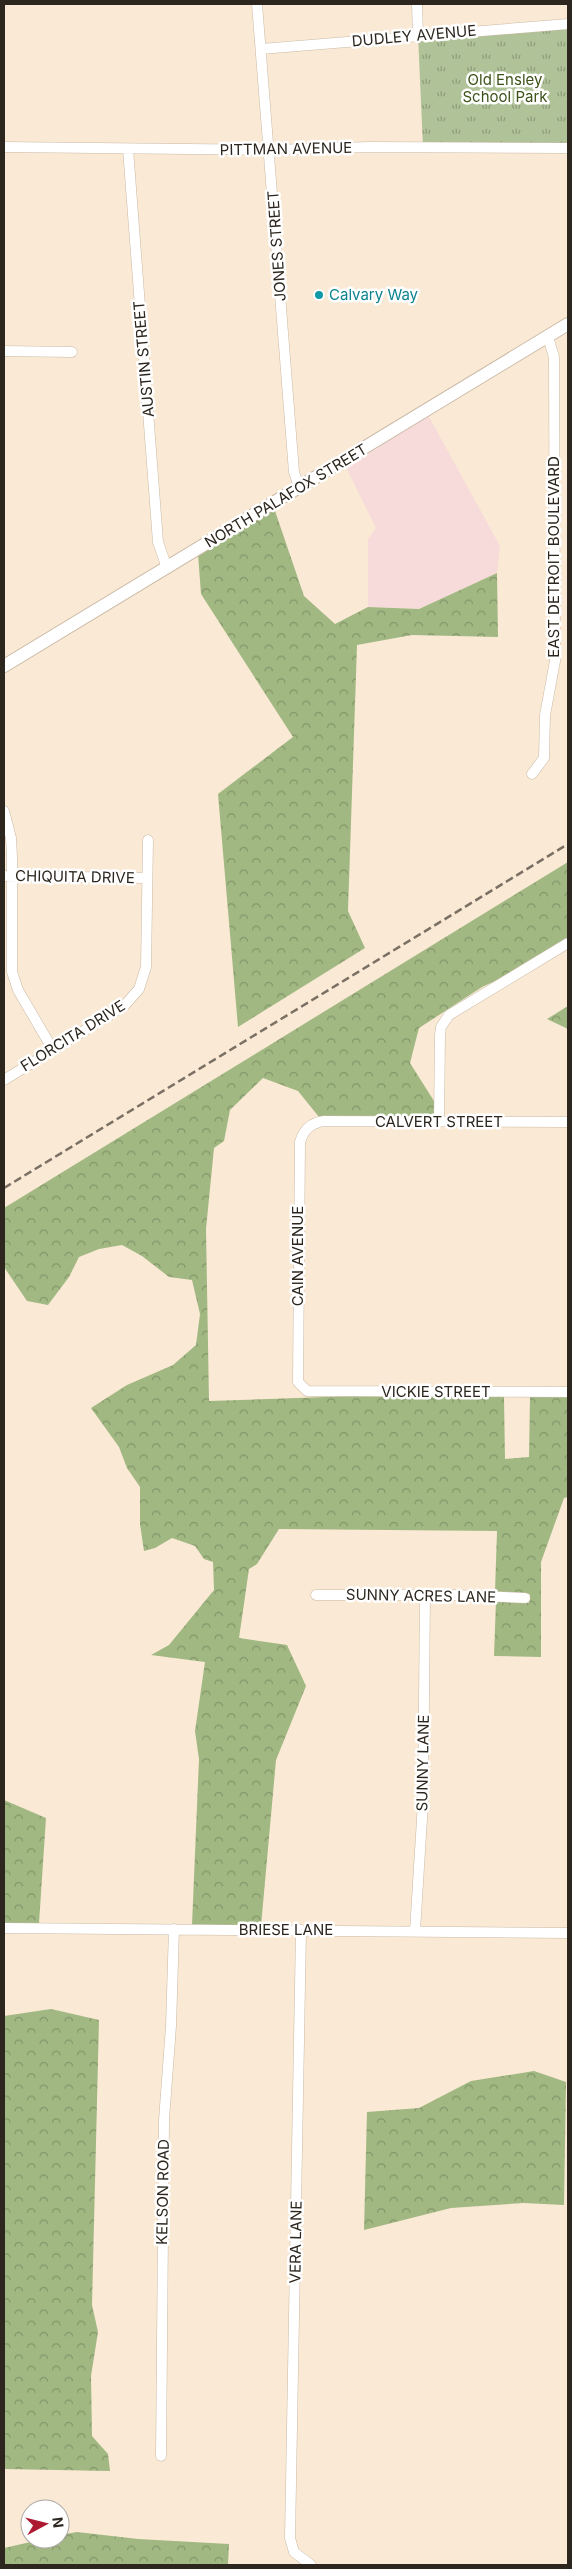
<svg xmlns="http://www.w3.org/2000/svg" width="572" height="2569" font-family="Inter,sans-serif">
<defs>
<pattern id="grass-tufts" width="24" height="20" patternUnits="userSpaceOnUse" patternTransform="scale(1.25)"><rect width="24" height="20" fill="#b0c298"/><path d="M3 7l-1-3M5 7V3M7 7l1-3M15 17l-1-3M17 17v-4M19 17l1-3" fill="none" stroke="#8f9d7b"/></pattern>
<pattern id="forest-crowns" width="20" height="18" patternUnits="userSpaceOnUse" patternTransform="scale(1.25)"><rect width="20" height="18" fill="#a1b882"/><path d="M2 6a3 3 0 1 1 6 0M12 15a3 3 0 1 1 6 0" fill="none" stroke="#83956a"/></pattern>
</defs>
<rect width="100%" height="100%" fill="#fae9d4"/>
<path fill="#f6dbda" d="M428 415 500 546 497 573 419 609 368 607V539L376 528 345 465Z"/>
<path fill="url(#grass-tufts)" d="M568 24V148L423 147 418 35Z"/>
<path fill="url(#forest-crowns)" d="M274 508 304 596 335 624 368 607 419 609 497 573 498 637 412 635 357 645 348 911 365 948 238 1027 218 794 293 737 201 594 198 554Z
M568 862V938L508 975 482 987 419 1028 410 1063 434 1101V1117H319L298 1091 263 1078 230 1110 224 1141 214 1148 206 1229 209 1401 354 1396 504 1397 505 1459 529 1457 530 1397H568V1497L564 1498 541 1562V1657L494 1656 496 1601 529 1603 530 1594 495 1592 497 1531 279 1529 257 1564 249 1569 239 1638 287 1645 306 1686 276 1760 261 1926 192 1925 199 1759 195 1731 205 1662 151 1655 169 1645 214 1590 213 1562 204 1559 195 1546 172 1538 155 1548 144 1551 140 1524V1487L127 1468 119 1447 91 1408 127 1385 173 1365 196 1345 200 1314 192 1280 169 1277 142 1256 122 1245 99 1249 79 1257 69 1277 48 1305 27 1301 4 1267V1208Z
M568 1006V1029L547 1019Z
M4 1800 46 1818 39 1923H4Z
M51 2009 99 2020 92 2305 98 2332 91 2376 92 2436 108 2454 110 2471 4 2469V2016Z
M534 2071 566 2082 564 2205 524 2203 451 2208 364 2230 367 2112 419 2108 471 2081Z
M77 2532 138 2539 229 2544 228 2565H4V2548L44 2539H60V2535Z"/>
<g fill="none" stroke-linecap="round" stroke-linejoin="round">
<g stroke="#cabaa6" stroke-width="11">
<path id="minor" d="M257 4 294 472 299 487
M417 4 418 35
M261 49 568 24
M4 147 270 150 371 147 568 148
M128 149 158 542 167 568
M4 351 72 352
M532 774 544 758 545 715 555 661 554 357 548 337
M4 811 11 838 12 857V972L18 990 53 1050
M4 876 147 878
M4 1080 124 1006 139 989 146 967 148 840
M439 1122 440 1035 441 1027 449 1015 568 943
M568 1122 324 1121C311 1123 304 1129 300 1142L298 1382 307 1391 568 1392
M316 1595H455L525 1598
M4 1928 568 1933
M301 1930 290 2538 294 2552 311 2565
M415 1931 423 1803 425 1595
M161 2456 164 2120 171 2026 174 1929"/>
</g>
<g stroke="#cabaa6" stroke-width="14">
<path id="major" d="M4 666 568 324"/>
</g>
<use href="#minor" stroke="#fff" stroke-width="10"/>
<use href="#major" stroke="#fff" stroke-width="12"/>
<path stroke="#7a7063" stroke-width="2.5" stroke-dasharray="8 4" stroke-linecap="butt" d="M4 1188 568 844"/>
</g>
<circle fill="#0f9aa8" stroke="#fff" stroke-width="2" cx="319" cy="295" r="5"/>
<g text-anchor="middle" stroke-width="5" stroke-linejoin="round" paint-order="stroke">
<g font-size="15" fill="#2c261e" stroke="#fff">
<text transform="translate(414 36) rotate(-5)" y="5">DUDLEY AVENUE</text>
<text transform="translate(286 149) rotate(-1)" y="5">PITTMAN AVENUE</text>
<text transform="translate(277 246) rotate(-94)" y="5">JONES STREET</text>
<text transform="translate(144 359) rotate(-95)" y="5">AUSTIN STREET</text>
<text transform="translate(286 496) rotate(-31)" y="5">NORTH PALAFOX STREET</text>
<text transform="translate(554 557) rotate(-90)" y="5">EAST DETROIT BOULEVARD</text>
<text transform="translate(75 877) rotate(1)" y="5">CHIQUITA DRIVE</text>
<text transform="translate(73 1036) rotate(-32)" y="5">FLORCITA DRIVE</text>
<text x="439" y="1127">CALVERT STREET</text>
<text transform="translate(298 1256) rotate(-90)" y="5">CAIN AVENUE</text>
<text x="436" y="1397">VICKIE STREET</text>
<text transform="translate(421 1596) rotate(1)" y="5">SUNNY ACRES LANE</text>
<text transform="translate(423 1763) rotate(-89)" y="5">SUNNY LANE</text>
<text x="286" y="1935">BRIESE LANE</text>
<text transform="translate(163 2192) rotate(-89)" y="5">KELSON ROAD</text>
<text transform="translate(296 2242) rotate(-89)" y="5">VERA LANE</text>
</g>
<g font-size="15" fill="#3d5218" stroke="#fff">
<text x="505" y="85">Old Ensley<tspan x="505" dy="17">School Park</tspan></text>
</g>
<g font-size="15" fill="#0d838f" stroke="#fff" text-anchor="start">
<text x="329" y="300">Calvary Way</text>
</g>
</g>
<rect width="572" height="2569" fill="none" stroke="#2c261e" stroke-width="10"/>
<g transform="translate(45 2524) rotate(83)"><circle r="24" fill="#ffffff" stroke="#aba8a5"/>
<path d="M0-4L9 19L0 12L-9 19Z" fill="#ad1930"/>
<text y="-8" font-size="14" font-weight="bold" text-anchor="middle" fill="#2c261e">N</text>
</g>
</svg>
